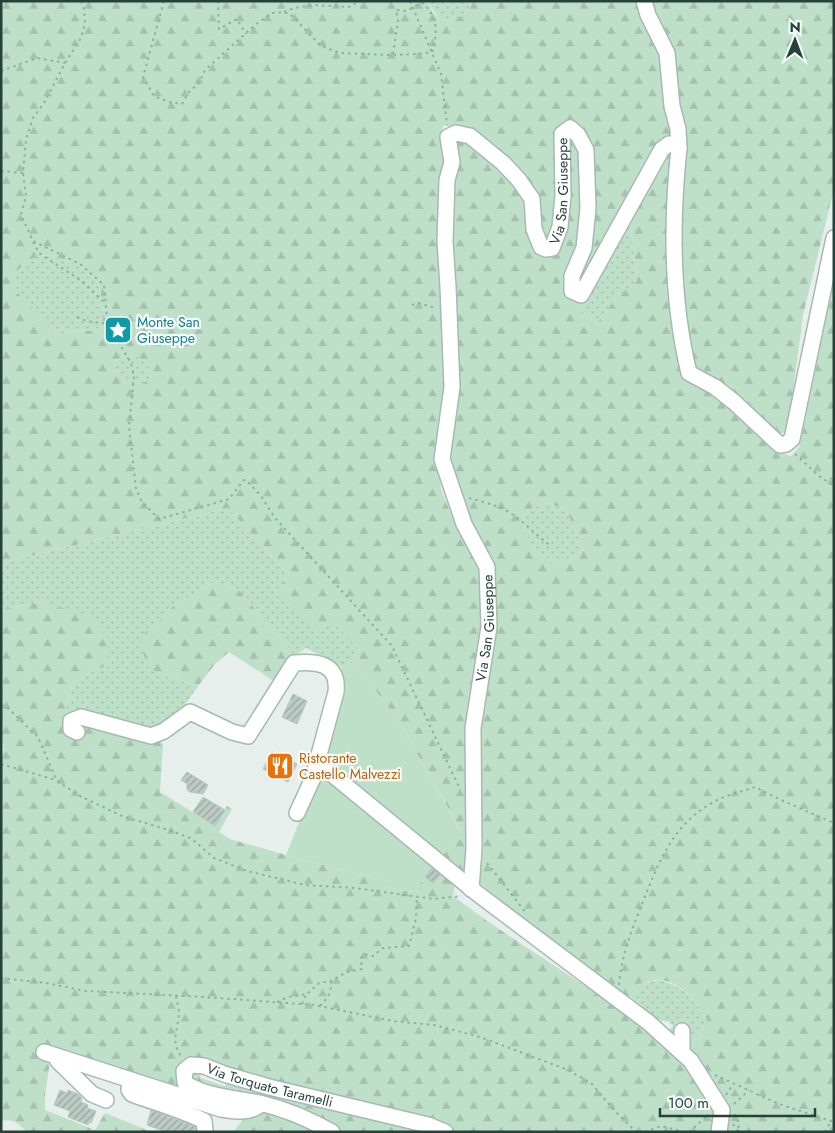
<svg xmlns="http://www.w3.org/2000/svg" width="835" height="1133" font-family="Jost,sans-serif">
<defs>
<pattern id="grass-dots" width="8" height="8" patternUnits="userSpaceOnUse" patternTransform="scale(1.25)"><rect width="8" height="8" fill="#bfe0c8"/><path d="M2 2h.1M6 6h.1" fill="none" stroke="#a4c1ad" stroke-width="1.8" stroke-linecap="round"/></pattern>
<pattern id="forest-firs" width="22" height="20" patternUnits="userSpaceOnUse" patternTransform="scale(1.25)"><rect width="22" height="20" fill="#bfe0c8"/><path d="M5 1l3.5 6h-7zM16 11l3.5 6h-7z" fill="#a4c1ad"/></pattern>
<pattern id="building-hatch" width="6" height="6" patternUnits="userSpaceOnUse" patternTransform="scale(1.25)"><rect width="6" height="6" fill="#bbcac4"/><path d="M-1 1l2-2M0 6l6-6M5 7l2-2" fill="none" stroke="#98a6a0"/></pattern>
</defs>
<rect width="100%" height="100%" fill="#e6efeb"/>
<path fill="url(#grass-dots)" d="M427 1H473C467 17 455 20 440 20Z
M630 219 637 281 616 298 597 323 581 312 574 301 583 298Z
M47 255C65 259 84 265 96 280 102 288 103 316 103 326L94 331 76 330 61 335 52 332 16 292 15 273C25 263 33 256 47 255Z
M134 355C147 361 151 365 150 380L141 384H126L117 376 114 363 118 359Z
M548 503C552 505 559 506 563 509 573 520 580 536 581 551 576 556 568 562 560 562 548 562 531 548 527 536 524 530 524 523 523 516 529 508 538 505 548 503Z
M228 508 289 575 276 591 334 623 360 650 352 663 342 667 306 648 295 656 240 591 216 581 171 608 159 621 146 630 149 669 198 686 178 715 154 733 82 714 65 715 71 685 91 672 107 666 45 602 1 609V563Z
M660 980C687 988 691 997 707 1019L698 1037 687 1046 669 1030 673 1026 669 1022 659 1020 631 997 641 983Z"/>
<path fill="url(#forest-firs)" fill-rule="evenodd" d="M1 1H427L433 12 440 20C456 20 467 17 473 1H834V189L803 315 788 430 776 436 691 367 681 320 673 140 584 283 577 284 588 245 580 130 568 121 560 125 556 134 560 201 547 243 541 238 539 212 464 130 454 126H443L442 134 446 152V399L438 458 441 489 453 519 482 568 484 617 468 877 440 857 460 829 398 720 372 686 352 663 360 650 334 623 318 631 276 591 289 575 228 508 1 563ZM47 255C65 259 84 265 96 280 102 288 103 315 103 326L94 331 76 330 61 335 52 332 17 292 15 273C25 263 33 256 47 255ZM134 355C147 361 151 365 150 379L141 384H126L117 376 114 363 118 359Z
M464 138 487 157 527 196 541 255 547 257 553 255 565 162 572 139 583 152 580 244 566 294 574 301 581 312 597 323 616 298 637 281 630 219 670 148 676 153 679 360 779 452 791 456 799 447 802 435 834 281V1132H721L724 1115 687 1046 698 1037 707 1019C695 1002 684 984 662 980 655 979 648 982 641 983L631 997 612 987 545 937 477 881 478 726 491 566 467 520 447 455 452 142ZM548 503C552 505 559 506 563 509 573 520 580 536 581 551 575 556 568 562 560 562 548 562 531 548 527 536 524 530 524 523 523 516 529 508 538 505 548 503Z
M216 581 240 591 295 656 286 661 278 684 229 652 215 664 198 686 149 669 141 647 146 630 159 621 171 608Z
M45 602 89 617 108 639 107 666 91 672 71 685 65 714H82L154 733 163 745 160 792 215 826 227 806 232 809 219 832 230 839 286 855 386 881 391 888 413 892 433 867 455 884 453 896 490 923 638 1021 675 1056 702 1087 719 1112 715 1132H455L426 1120 194 1060 186 1091 51 1054 45 1096V1110L95 1130 105 1113 152 1132H27C20 1124 12 1118 1 1121V759L4 749 1 730V609Z
M193 1070H202L200 1078 225 1086 227 1079 401 1124 423 1132H342L311 1116 209 1090 189 1078Z
M262 1109 321 1132H233L246 1116Z"/>
<path fill="#bfe0c8" d="M352 663 372 686 398 720 460 830 414 892 391 888 386 881 286 855 306 805 338 692 342 667Z"/>
<path fill="url(#building-hatch)" stroke="#b8c9c2" d="M293 694 307 701 297 724 282 717Z
M272 752 297 764 288 782 263 769Z
M187 772 208 785 203 794 190 792 187 790V784L181 780Z
M203 797 225 810 215 826 193 812Z
M432 868 440 875 433 883 425 877Z
M60 1090 67 1093 68 1090 78 1094 82 1098 81 1102 88 1105 87 1108 96 1111 91 1123 89 1122 88 1125 68 1117 70 1111 54 1105Z
M151 1110 191 1125 195 1127 196 1132H166L147 1125Z"/>
<g fill="none" stroke-linecap="round" stroke-linejoin="round">
<g stroke="#a8b8b2" stroke-width="18">
<g id="minor">
<path d="M644 1 648 15 667 53 672 106 678 129 679 148"/>
<path d="M77 732 71 729V721L81 717 151 736 164 731 190 712 232 732 248 736 294 663C317 661 339 663 336 692L317 762 478 894 648 1022 691 1061 722 1110 719 1132"/>
<path d="M297 813 313 778 317 762"/>
<path id="s1" d="M471 889 474 848 473 728 489 627 487 567 464 524 442 459 452 387 448 287 445 241 447 180 452 162 448 137 456 133 470 136 503 163 519 180 532 199 534 229 541 247 546 249 552 248 560 227 563 196 562 134 570 128 578 135 586 150 588 208 584 248 572 276V291L581 295 662 149 669 144H675L679 148C671 223 671 299 689 373L715 387 734 402 780 445 786 444 792 439 834 238"/>
<path d="M682 1031V1052"/>
<path d="M44 1052 221 1109C236 1111 249 1114 261 1104"/>
<path d="M59 1057 58 1061 92 1094 106 1100"/>
<path d="M130 1080 129 1090 132 1094C156 1103 181 1109 204 1121L205 1130"/>
<path id="s2" d="M332 1132C309 1119 285 1109 260 1103 235 1098 207 1097 185 1083L184 1071 191 1065 204 1066 224 1074 269 1087 428 1125 445 1132"/>
</g>
</g>
<path stroke="#86b3a5" stroke-width="2" stroke-dasharray="2.5 4" stroke-linecap="butt" d="M81 1 84 9 85 24 81 38 65 63 44 103 33 118 26 139 23 173 26 196 21 215 33 241 80 264 104 285 107 319 111 330 131 363 134 376 129 426 136 489 142 502 159 519 229 499 244 480H246L261 496 275 518 392 646 460 789
M164 1 143 77 154 96 169 102 182 104 188 93 199 83 205 70 255 25 272 13 284 12 291 15 321 46 340 53 389 55 419 54 432 52
M218 1 219 29 237 19 246 34
M410 1 441 74 447 125
M422 2C438 18 438 31 432 52
M284 12 294 8 313 5 349 7 359 1
M393 54 398 21 396 10 406 11 423 2
M1 71 37 58 65 63
M1 171 23 173
M33 242 39 253 83 282 105 303
M412 305 418 303 436 308
M77 317 86 321 109 324
M795 454 819 476 834 486
M469 498C480 501 493 504 503 509 522 518 534 534 551 546
M1 705 9 709 38 737 57 781 80 796 122 816 172 831 192 839 214 858 247 871 305 885 354 888 434 899 461 896
M1 764 56 780
M487 863 527 914
M1 978 46 983 86 991 205 997 314 1005 393 1021 434 1025 480 1037 568 1070 591 1083 613 1109 636 1132
M619 985C621 957 632 929 642 904 658 864 672 825 712 803 725 795 741 792 755 787L781 800 834 823
M176 996C177 1002 179 1008 179 1013 178 1029 170 1043 182 1057
M277 1002 288 997 307 994 319 983 331 981 347 972 362 969 361 959 364 954 373 956 383 948 409 946 416 918 417 897
M302 1004 306 995
M320 1006C327 998 332 993 331 981
M715 1075 779 1104 834 1122
M726 1095 733 1084
M734 1104 749 1090
M734 1114 739 1123 738 1131
M733 1124 739 1132
M645 1132 661 1126 685 1132
M689 1132 708 1115
M825 1132 831 1121"/>
<use href="#minor" stroke="#fff" stroke-width="15"/>
</g>
<defs>
<g id="sight-square" transform="scale(1.4375)"><rect x="-9" y="-9" width="18" height="18" rx="4" fill="#0f9aa8" stroke="#f7fbf9"/><path d="M0-6L1.8-2.2L6-1.7L2.9 1.2L3.7 5.4L0 3.3L-3.7 5.4L-2.9 1.2L-6-1.7L-1.8-2.2Z" fill="#fff"/></g>
<g id="restaurant-square" transform="scale(1.4375)"><rect x="-9" y="-9" width="18" height="18" rx="4" fill="#e8710a" stroke="#f7fbf9"/><path d="M-5-6h1v4h1v-4h1v4h1v-4h1v5L-1.5 .5V6h-2V.5L-5-1ZM5-6V6H3V1.5H1.5Q1.5-4 5-6Z" fill="#fff"/></g>
</defs>
<g fill-rule="evenodd">
<use href="#sight-square" x="118" y="330"/>
<use href="#restaurant-square" x="280" y="766"/>
</g>
<g text-anchor="middle" stroke-width="4.5" stroke-linejoin="round" paint-order="stroke">
<g font-size="14" fill="#24423a" stroke="#f7fbf9">
<text dy="5" stroke="none"><textPath href="#s1" startOffset="996">Via San Giuseppe</textPath></text>
<text dy="5" stroke="none"><textPath href="#s1" startOffset="262">Via San Giuseppe</textPath></text>
<text dy="5" stroke="none"><textPath href="#s2" startOffset="259">Via Torquato Taramelli</textPath></text>
</g>
<g font-size="14" fill="#0d838f" stroke="#f7fbf9" text-anchor="start">
<text x="137" y="327">Monte San<tspan x="137" dy="16">Giuseppe</tspan></text>
</g>
<g font-size="14" fill="#c56008" stroke="#f7fbf9" text-anchor="start">
<text x="299" y="763">Ristorante<tspan x="299" dy="16">Castello Malvezzi</tspan></text>
</g>
</g>
<rect width="835" height="1133" fill="none" stroke="#24423a" stroke-width="5"/>
<g transform="translate(795 40) rotate(1)" stroke="#f7fbf9" stroke-width="4" paint-order="stroke">
<path d="M0-4L9 19L0 12L-9 19Z" fill="#24423a"/>
<text y="-8" font-size="14" font-weight="bold" text-anchor="middle" fill="#24423a">N</text>
</g>
<path d="M660 1108v8h155v-8" fill="none" stroke="#24423a" stroke-width="2.5"/>
<text x="668" y="1108" font-size="15" fill="#24423a" stroke="#f7fbf9" stroke-width="4" paint-order="stroke">100 m</text>
</svg>
